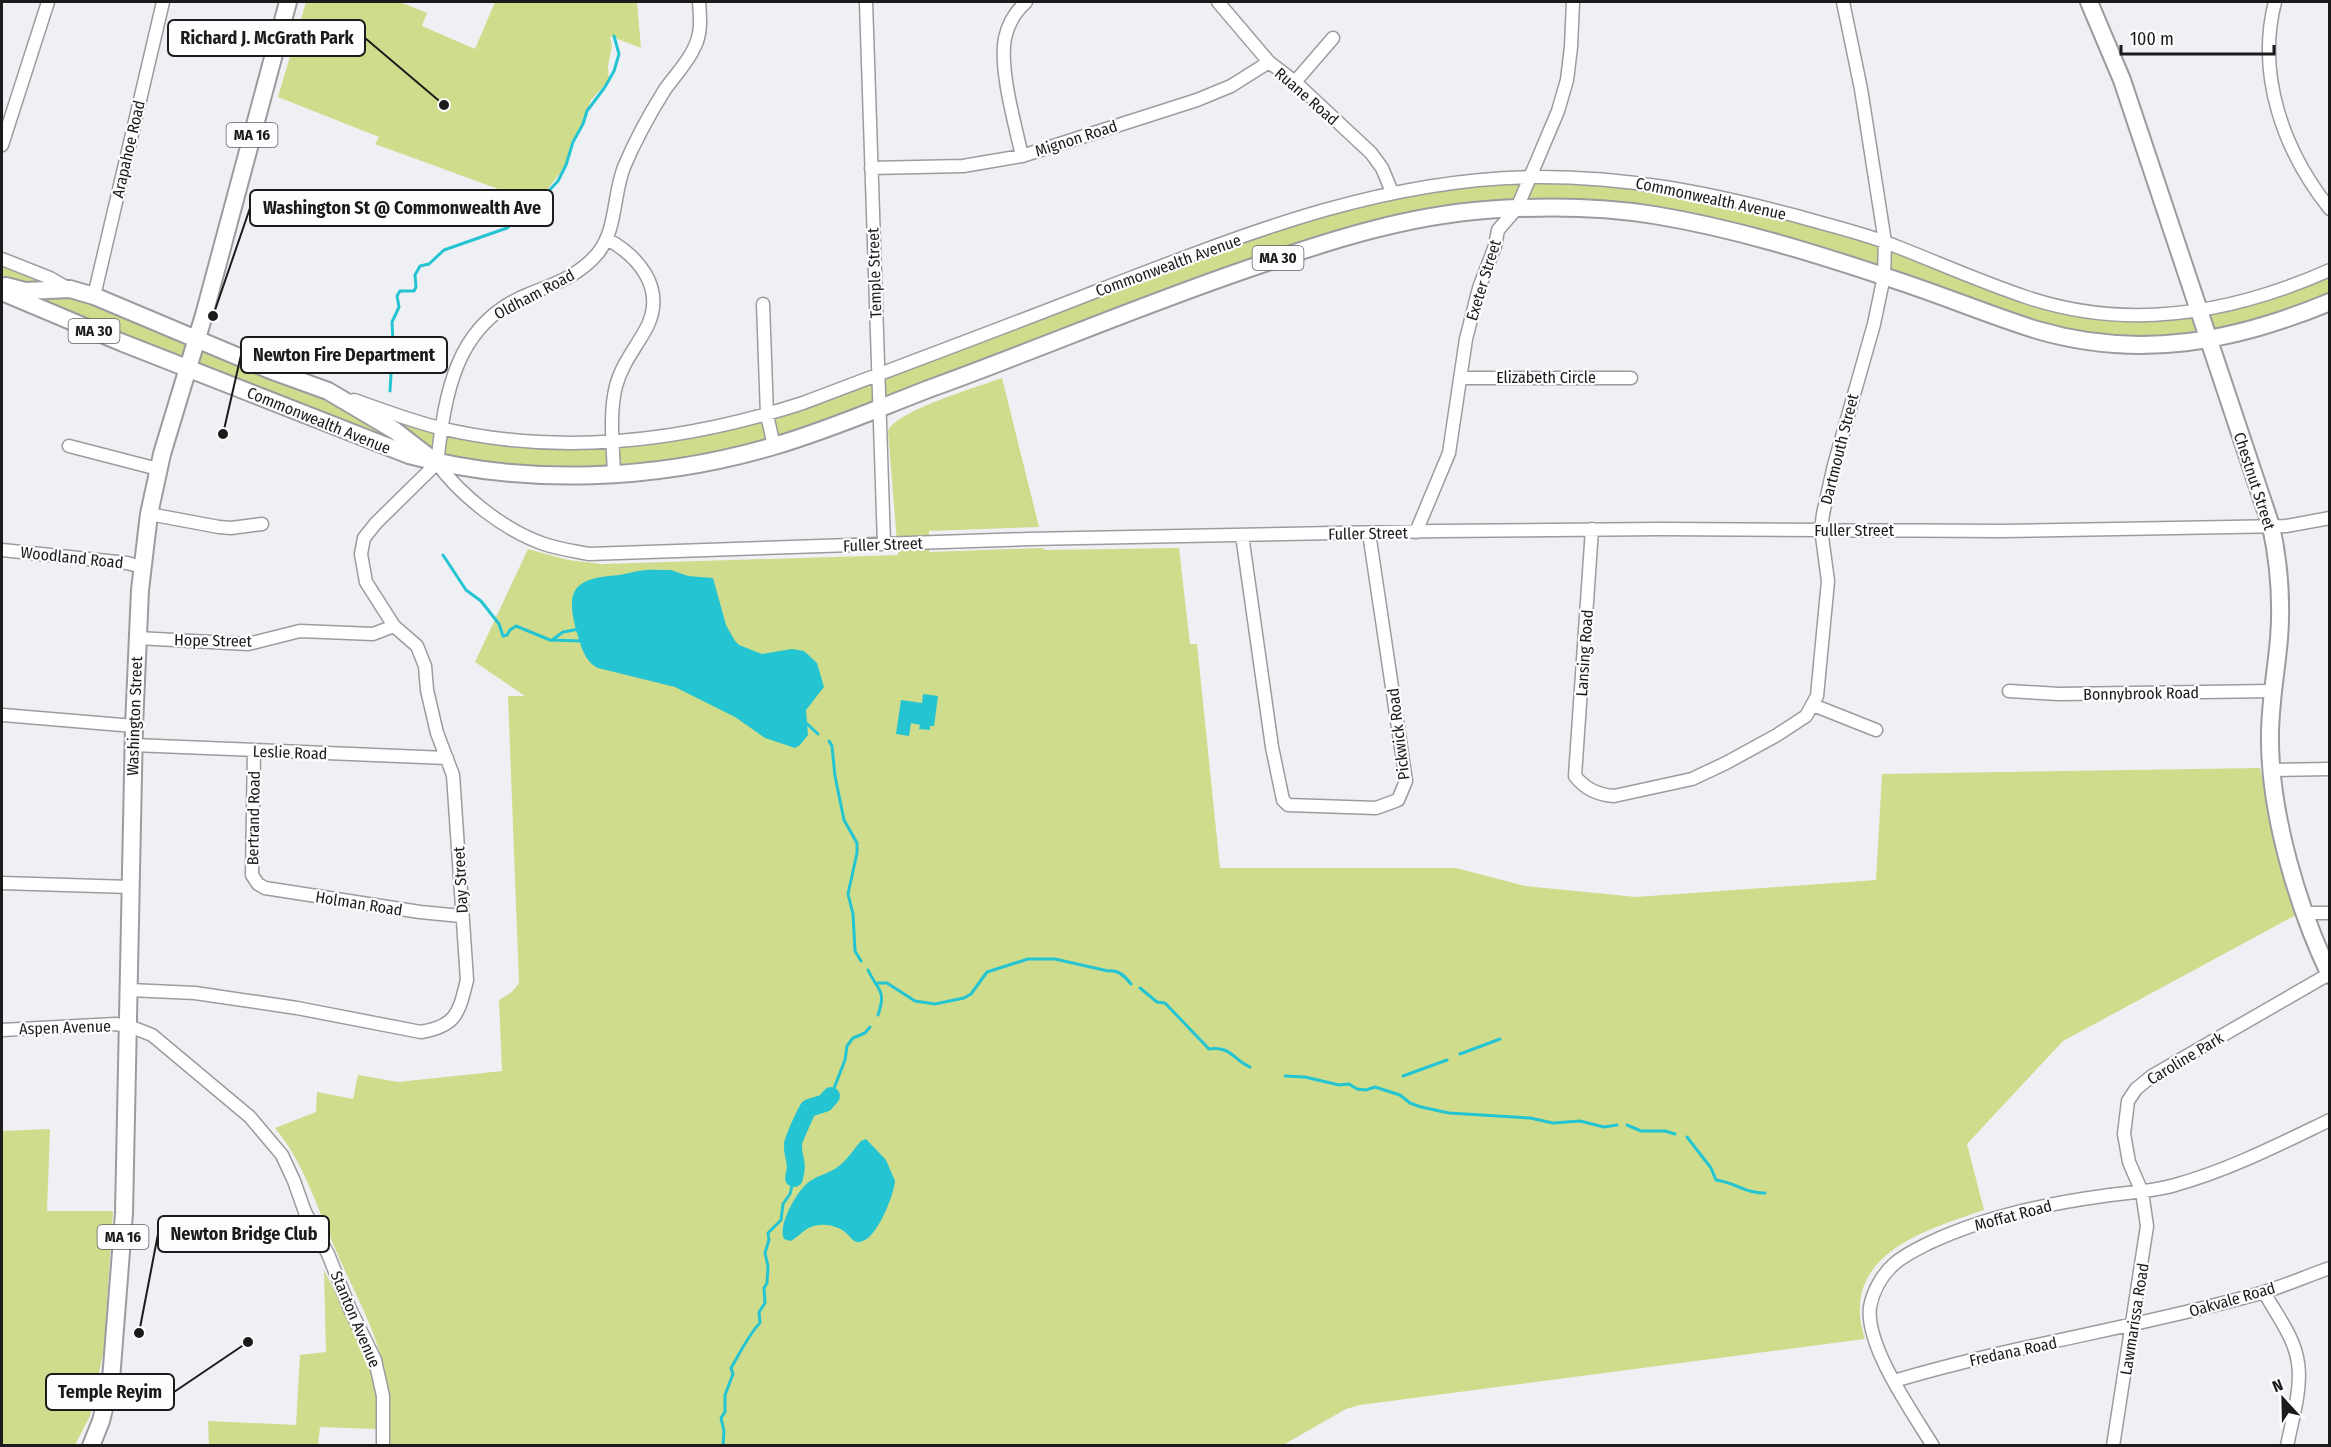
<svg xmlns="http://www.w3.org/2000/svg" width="2331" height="1447" font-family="'Fira Sans Condensed',sans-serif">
<rect width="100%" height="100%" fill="#eff0f4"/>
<path fill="#cedc8c" d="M306 2H400L427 13 422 26 475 49 495 2H637L641 48 610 36 612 46 608 66 609 80 591 100 584 122 573 142 564 168 537 203 375 144 379 137 278 97Z
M1628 181 1825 224 2030 299 2120 315 2219 308 2329 270 2330 302 2208 340 2076 339 1712 226 1557 208 1380 227 807 435 646 471 437 463 2 292V260L328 391 441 428 575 443 744 422 1304 215 1453 183Z
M1002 378 1039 527 929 531V552L1042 548 1045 550 1179 548 1190 644H1197L1220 868H1456L1525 886 1636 897 1876 880 1882 774 2260 768 2280 865 2296 915 2063 1041 1967 1144 1984 1210C1938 1226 1861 1247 1860 1307 1859 1318 1862 1329 1865 1339L1360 1405 1346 1409 1283 1445H389C389 1421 390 1397 385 1373 376 1328 351 1287 334 1246 316 1205 304 1163 275 1128L316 1112 317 1092 353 1099 358 1075 398 1082 502 1071 499 1000 512 992 519 983 508 696H525L475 662 528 549 568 560 602 564 898 555 888 431C897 410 978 387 1002 378Z
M50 1129 47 1211H113L104 1349 90 1416 75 1445H2V1131Z
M324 1270 370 1363 376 1384V1429L320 1427 318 1445 209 1446 208 1421 296 1425 300 1355 326 1352Z"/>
<path fill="#25c4d2" d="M671 570 688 576 713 578 726 625 735 641 739 645 762 654 792 649 804 651 817 663 824 687 806 710 808 735 800 745 795 748 765 738 735 717 675 687 598 668C585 662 581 646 577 633 564 588 575 578 620 575 626 574 632 572 638 571 649 569 660 570 671 570Z
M923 694 938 696 934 726H930V730L919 729 920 725 911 723 909 736 896 734 901 700 922 703Z
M866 1139 886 1160 895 1181C894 1195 875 1245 857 1242 852 1241 850 1236 846 1233 840 1227 828 1224 820 1225 807 1225 801 1235 791 1241L784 1239C777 1225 798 1189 810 1181 819 1175 830 1173 839 1166 848 1159 854 1149 861 1141Z"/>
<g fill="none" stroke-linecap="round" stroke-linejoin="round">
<path stroke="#25c4d2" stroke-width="3" d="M390 391 393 342 392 322 399 307 397 296 400 291H414L416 287 415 275 420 266 429 264 444 250 507 228 544 196 558 181 566 165 573 142 583 124 587 111 605 87 614 71 619 54 614 36
M443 555 466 590 481 601 499 624 503 636 507 635 510 630 516 626 550 640 582 641
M552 640 563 632 579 629
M804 721 818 734
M829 741 832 746 835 776 844 820 857 843V853L848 894 853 914 855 951 861 961
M868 970C877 990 887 989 878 1015
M878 983H887L915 1001 935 1004 964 998 971 994 987 972 1028 959H1055L1108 971C1118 969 1125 976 1131 984
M1140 988 1157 1002 1165 1003 1209 1049C1232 1046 1233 1060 1250 1067
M1460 1054 1500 1039
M1285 1076 1305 1077 1339 1085 1349 1084 1357 1089 1366 1090 1375 1087 1400 1095 1410 1103 1421 1107 1449 1113 1530 1118 1553 1123 1580 1121 1604 1127 1617 1125
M1403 1076 1447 1060
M831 1096 845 1060 847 1046 853 1038 865 1033 870 1027
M1627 1125 1641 1131H1665L1675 1134
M1687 1137 1711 1168 1716 1180C1734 1182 1747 1194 1765 1193
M723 1446 724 1431 721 1418 725 1412V1395L733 1374 731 1368C738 1356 751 1331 760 1323L759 1312 765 1303 764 1288 767 1283 768 1266 765 1253 769 1240 768 1233 781 1220 783 1204 790 1194 794 1178"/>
<path stroke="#25c4d2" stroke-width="18" d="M794 1178C799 1160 792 1159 793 1144 793 1141 806 1111 809 1108L825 1103 831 1096"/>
<g stroke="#9a9c9f" stroke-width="15">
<path id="minor" d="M866 2 884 544
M1218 2 1269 62 1295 82 1371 153 1382 168 1392 192
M2275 2C2256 75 2284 152 2330 209
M1295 82 1333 38
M2 145 48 2
M1022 156C1015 124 999 69 1005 38 1008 24 1016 11 1026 2
M871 168 963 166 1022 156 1197 100 1231 86 1269 62
M607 239C638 256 665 287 648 325 638 345 622 363 616 386 609 414 613 445 614 474
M2 259 50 278 69 289
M94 296 163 2
M763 304 767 415 774 446
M1461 378H1631
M354 400C383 410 411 421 440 428 562 457 686 441 803 403 903 365 1003 328 1102 289 1243 235 1379 179 1533 177 1624 176 1705 192 1793 215 1824 224 1855 231 1885 242 1932 260 1978 281 2026 297 2129 332 2233 313 2330 270
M69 446 158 469
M437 463C460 495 505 531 544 544 559 549 574 551 589 554L1029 539 1438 531 1661 529 2002 531 2286 526 2330 518
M437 463C445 394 455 323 529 294 554 284 579 276 598 253 617 229 613 195 624 167 635 141 649 115 664 91 674 76 688 63 695 46 702 32 700 16 699 2
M149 514 219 527 231 528 262 524
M1592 529 1575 776C1585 789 1598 795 1614 796L1692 779 1726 763 1777 735 1806 716 1817 696 1828 581 1821 529 1823 514 1834 465 1874 324 1884 276 1885 242 1861 89 1843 2
M1416 532 1449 453 1466 339 1479 288 1495 246 1498 230 1517 208 1558 111 1567 80 1571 47 1573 2
M1242 535 1272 747 1283 800 1288 805 1376 808 1398 800 1406 781 1369 533
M2 550 127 563 142 567
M137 638 248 644 300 631 373 634 394 626
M2009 691 2059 694 2273 691
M1813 705 1876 730
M3 715 134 726
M133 745 447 758
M254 750 252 875 258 884 265 888 420 912 461 916
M2271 770 2330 769
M2 883 130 887
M2304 913H2330
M129 990 195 993 297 1008 421 1032C457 1026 459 1012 467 980L453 775 437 733 427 690 425 666 417 646 394 626 366 582 361 554 364 538 376 523 437 463
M2 1030 115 1024 129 1026 152 1035 250 1117 282 1155 294 1181 305 1212 328 1254 350 1309 375 1360 383 1396V1446
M2264 1292C2276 1314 2295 1338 2298 1363 2302 1389 2292 1420 2287 1446
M1894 1381C2015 1345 2140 1327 2261 1293 2284 1286 2307 1276 2330 1268
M1933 1446C1913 1413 1865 1346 1870 1307 1873 1291 1882 1275 1894 1264 1904 1255 1917 1249 1929 1243 1984 1217 2044 1204 2103 1196 2127 1192 2152 1192 2175 1185 2229 1170 2280 1144 2330 1120
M2113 1446 2147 1226 2142 1192 2129 1162 2124 1134 2128 1101 2136 1089 2152 1076 2329 974"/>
</g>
<g stroke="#9a9c9f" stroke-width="20">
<path id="major" d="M2089 2 2122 80 2271 526C2279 563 2282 601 2279 639 2276 674 2269 708 2270 743 2271 817 2298 908 2330 975
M6 286 25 291 70 289 94 296 270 370 328 391 394 430 429 457
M2 292 123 343 409 455C527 487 658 480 774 446 829 430 881 407 934 387 1044 347 1151 301 1262 264 1334 239 1408 216 1485 210 1540 206 1599 206 1654 215 1733 228 1811 252 1886 277 1937 293 1986 314 2037 330 2140 360 2233 342 2330 302
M91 1446 101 1421 111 1380 124 1213 134 726 140 590 149 514 162 454 204 315 288 2"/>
</g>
<use href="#minor" stroke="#fff" stroke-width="12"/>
<use href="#major" stroke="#fff" stroke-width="16"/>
</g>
<g text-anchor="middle" stroke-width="4.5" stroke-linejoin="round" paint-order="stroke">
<g fill="#fdfdff" stroke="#5f5f60" stroke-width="1.5">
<rect x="226.5" y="123" width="51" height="24" rx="4.5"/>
<rect x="1252.5" y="246" width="51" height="24" rx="4.5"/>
<rect x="68.5" y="319" width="51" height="24" rx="4.5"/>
<rect x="97.5" y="1225" width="51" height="24" rx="4.5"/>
</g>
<g font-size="15" font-weight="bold" fill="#1b1b1c">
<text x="252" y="140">MA 16</text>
<text x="1278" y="263">MA 30</text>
<text x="94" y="336">MA 30</text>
<text x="123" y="1242">MA 16</text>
</g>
<g font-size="16" fill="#1b1b1c" stroke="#fdfdff">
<text transform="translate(1307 96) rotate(41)" y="6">Ruane Road</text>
<text transform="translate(1076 138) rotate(-18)" y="6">Mignon Road</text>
<text transform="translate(128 149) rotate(-77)" y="6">Arapahoe Road</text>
<text transform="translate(1711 198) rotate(12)" y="6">Commonwealth Avenue</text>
<text transform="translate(1168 265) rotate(-20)" y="6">Commonwealth Avenue</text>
<text transform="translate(874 273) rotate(-92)" y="6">Temple Street</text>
<text transform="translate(1483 280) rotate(-73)" y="6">Exeter Street</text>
<text transform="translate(534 294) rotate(-28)" y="6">Oldham Road</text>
<text x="1546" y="383">Elizabeth Circle</text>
<text transform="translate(319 420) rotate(22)" y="6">Commonwealth Avenue</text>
<text transform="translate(1839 449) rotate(-76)" y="6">Dartmouth Street</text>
<text transform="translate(2255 481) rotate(72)" y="6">Chestnut Street</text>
<text x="1854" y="536">Fuller Street</text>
<text transform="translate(1368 533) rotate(-1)" y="6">Fuller Street</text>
<text transform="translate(883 544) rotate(-2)" y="6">Fuller Street</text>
<text transform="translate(72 557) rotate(6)" y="6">Woodland Road</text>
<text transform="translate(213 640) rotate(1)" y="6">Hope Street</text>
<text transform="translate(1584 653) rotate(-86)" y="6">Lansing Road</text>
<text transform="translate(2141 693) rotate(-1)" y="6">Bonnybrook Road</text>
<text transform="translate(134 716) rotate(-88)" y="6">Washington Street</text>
<text transform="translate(1398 734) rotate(-97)" y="6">Pickwick Road</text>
<text transform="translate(290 752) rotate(2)" y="6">Leslie Road</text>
<text transform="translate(253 818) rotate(-89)" y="6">Bertrand Road</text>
<text transform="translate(460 880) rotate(-93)" y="6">Day Street</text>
<text transform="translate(359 903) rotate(9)" y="6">Holman Road</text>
<text transform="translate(65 1027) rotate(-2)" y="6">Aspen Avenue</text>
<text transform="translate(2185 1058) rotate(-31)" y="6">Caroline Park</text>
<text transform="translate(2013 1215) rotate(-15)" y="6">Moffat Road</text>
<text transform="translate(2232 1299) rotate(-16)" y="6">Oakvale Road</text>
<text transform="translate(356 1319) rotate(67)" y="6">Stanton Avenue</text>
<text transform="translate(2134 1319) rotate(-81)" y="6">Lawmarissa Road</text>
<text transform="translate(2013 1351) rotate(-12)" y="6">Fredana Road</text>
</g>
</g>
<path fill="none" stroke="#1b1b1c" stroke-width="2" d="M444 105L365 38M213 316L250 208M223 434L241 355M139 1333L158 1234M248 1342L174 1392"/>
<g fill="#1b1b1c" stroke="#fdfdff" stroke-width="2">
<circle cx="444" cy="105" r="6"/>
<circle cx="213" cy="316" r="6"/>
<circle cx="223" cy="434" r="6"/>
<circle cx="139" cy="1333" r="6"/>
<circle cx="248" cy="1342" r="6"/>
</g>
<g fill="#fdfdff" stroke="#1b1b1c" stroke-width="2">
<rect x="168" y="20" width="197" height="36" rx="6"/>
<rect x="250" y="190" width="303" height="36" rx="6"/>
<rect x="241" y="337" width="206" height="36" rx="6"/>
<rect x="158" y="1216" width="171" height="36" rx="6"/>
<rect x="46" y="1374" width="128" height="36" rx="6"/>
</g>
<g font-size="18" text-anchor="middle" font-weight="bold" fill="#1b1b1c">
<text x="267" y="44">Richard J. McGrath Park</text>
<text x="402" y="214">Washington St @ Commonwealth Ave</text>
<text x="344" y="361">Newton Fire Department</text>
<text x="244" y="1240">Newton Bridge Club</text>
<text x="110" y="1398">Temple Reyim</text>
</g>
<rect width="2331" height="1447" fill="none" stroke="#1b1b1c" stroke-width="6"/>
<g transform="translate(2283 1399) rotate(338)" stroke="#fdfdff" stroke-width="4.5" paint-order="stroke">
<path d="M0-4.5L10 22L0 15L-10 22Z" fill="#1b1b1c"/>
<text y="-9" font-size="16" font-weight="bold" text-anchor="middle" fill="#1b1b1c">N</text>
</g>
<path d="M2121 45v9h153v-9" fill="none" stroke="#1b1b1c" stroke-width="3"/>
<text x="2130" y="45" font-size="18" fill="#1b1b1c" stroke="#fdfdff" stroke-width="4.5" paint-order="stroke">100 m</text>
</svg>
